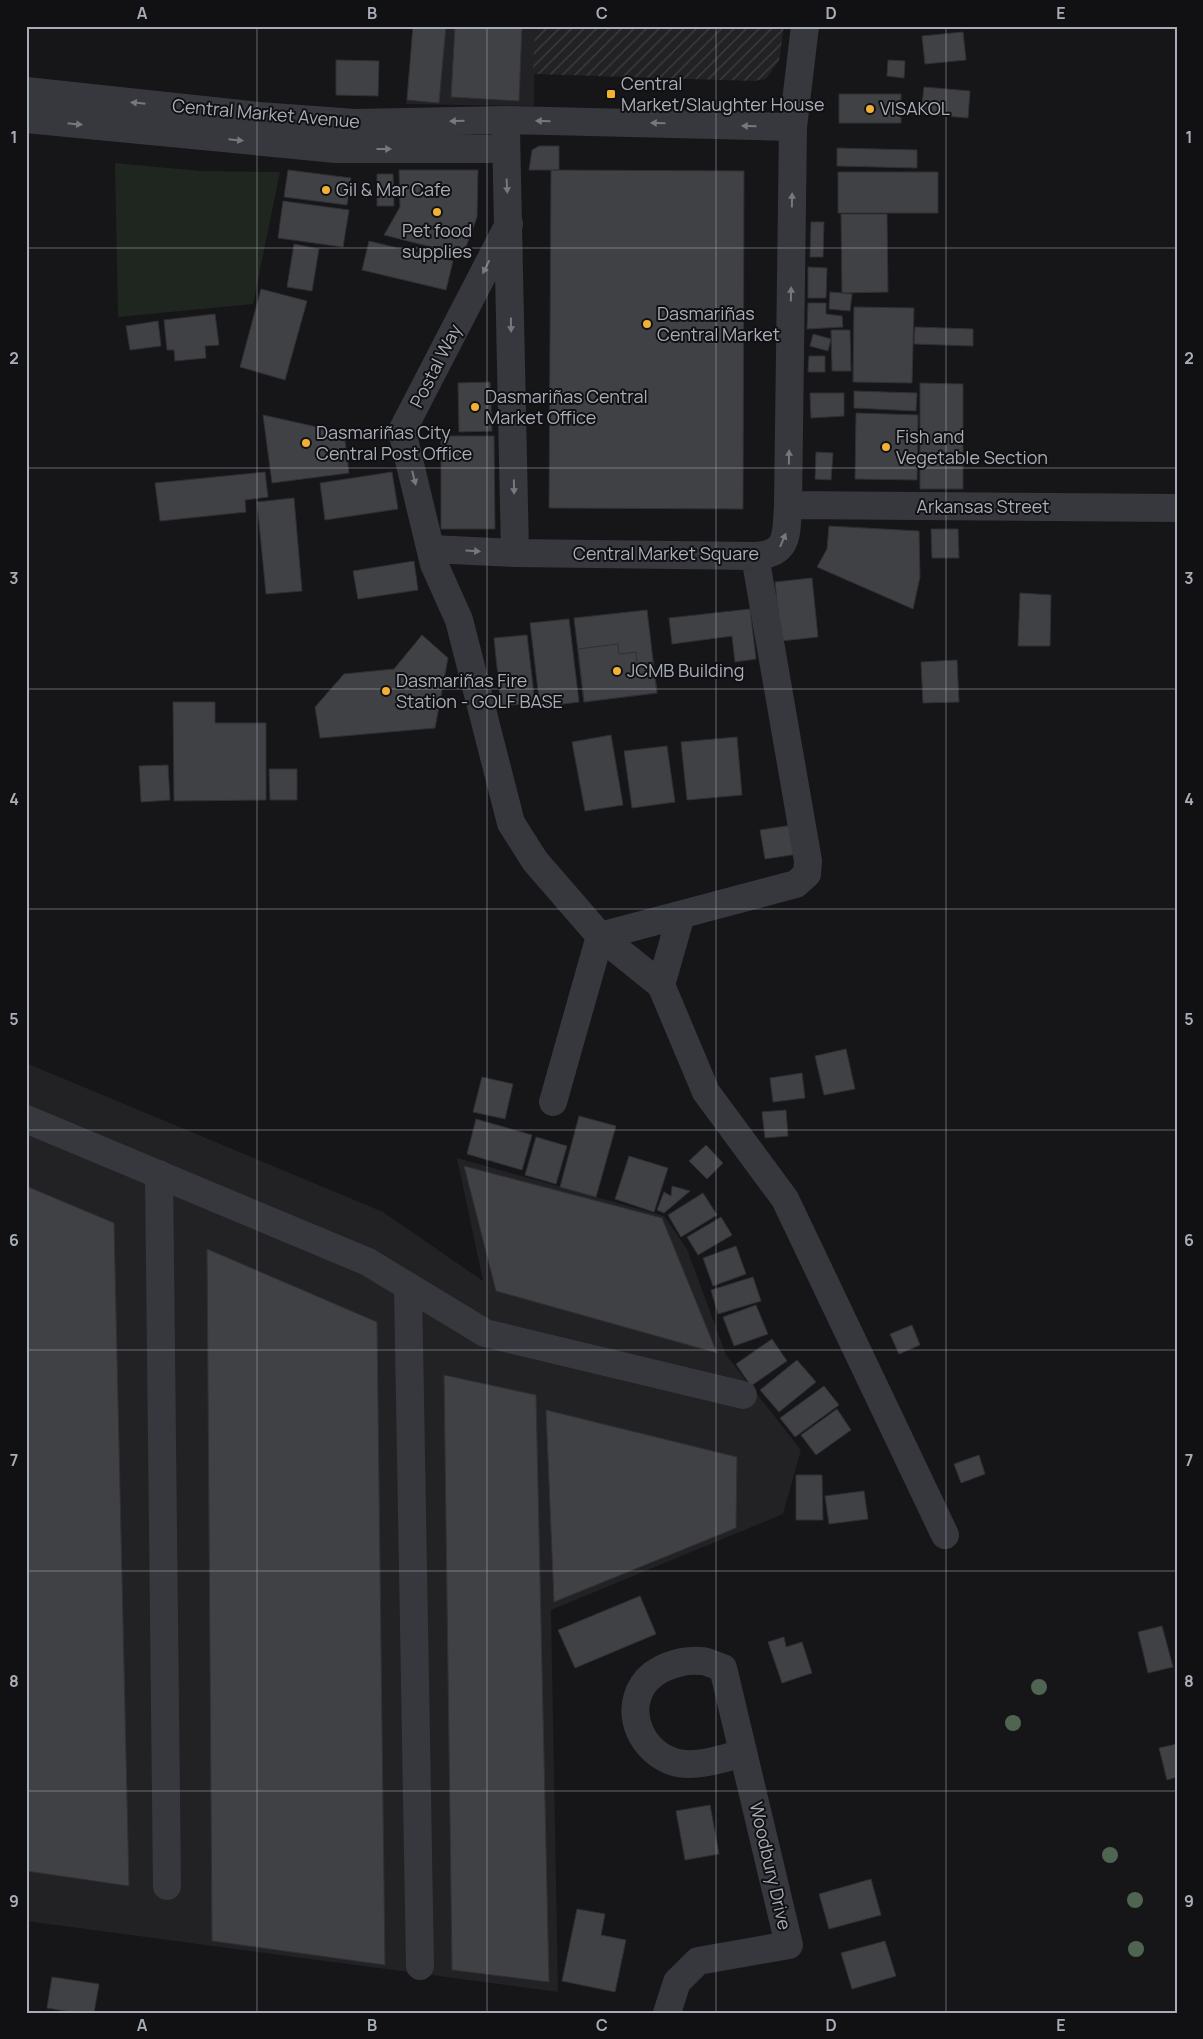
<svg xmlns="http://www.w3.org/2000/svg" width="1203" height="2039" font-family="Manrope,sans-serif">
<defs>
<pattern id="industrial-furrows" width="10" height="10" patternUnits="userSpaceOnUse" patternTransform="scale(1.25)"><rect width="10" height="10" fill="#222225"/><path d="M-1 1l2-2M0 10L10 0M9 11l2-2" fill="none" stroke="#3f3f43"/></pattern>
</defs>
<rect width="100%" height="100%" fill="#161618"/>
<path fill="#222225" d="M413 26H535L534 106 406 104Z
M26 1063 383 1212 483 1281 457 1158 664 1216 687 1249 726 1355 801 1450 783 1514 551 1610 558 1992 26 1921Z"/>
<path fill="url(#industrial-furrows)" d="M535 26H784L779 61 766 79 754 81 533 74Z"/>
<path fill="#1e261f" d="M115 163 200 171 280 172 253 304 118 317Z"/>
<path fill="#404145" stroke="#303034" d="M413 26H446L439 103 407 100Z
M455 26H522L519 101 451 97Z
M963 32 966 60 925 64 922 36Z
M336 60 379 61 378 96 336 95Z
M888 60 905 61 904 78 887 76Z
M924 87 970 91 968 118 921 114Z
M839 94H901V123H839Z
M539 146H559V170H529L532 150Z
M837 148 917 150V168L837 166Z
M288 170 351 178 347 205 284 197Z
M399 170H478L477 217 463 255 384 235 400 207Z
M551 170 744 171 743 509 549 508Z
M838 172H938V213H838Z
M377 174H393L394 206H377Z
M283 201 349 210 343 247 278 238Z
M841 214H887L888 292 842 293Z
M811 222H824L823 257H810Z
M369 241 453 261 446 290 362 270Z
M294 244 319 249 312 291 287 287Z
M808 267 827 268 826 298H808Z
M261 289 307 301 285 380 240 367Z
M830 292 852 294 850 311 829 309Z
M808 303H826V314L842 316 843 327 807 329Z
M854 307 914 308 912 383 853 382Z
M215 314 219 345 205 346 206 358 175 361 174 350H167L164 320Z
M158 321 161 346 130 350 126 326Z
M915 327 973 329V346L914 344Z
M831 330H850L851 371H832Z
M813 334 831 339 828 351 810 346Z
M809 356H825V372H808Z
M490 382 492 431 459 432 458 383Z
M920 383 963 384V489H920Z
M854 391 917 393 916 411 854 408Z
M810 393H844V416L811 418Z
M856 413 918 415 917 480 855 479Z
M263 415 344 433 349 473 272 483Z
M441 436H494L495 529H441Z
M816 452 833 453 831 480 815 479Z
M265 472 268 497 245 500 246 512 160 521 155 483Z
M392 472 398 509 325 520 320 483Z
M294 498 302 591 266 594 257 502Z
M829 526 919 531 920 577 913 609 817 567 827 549Z
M931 529H958L959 558H932Z
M414 561 418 590 358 599 353 571Z
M812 578 818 637 781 641 775 582Z
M1020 593 1051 595 1050 646H1018Z
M750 609 756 659 735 662 732 636 672 644 669 618Z
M647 610 657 693 584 702 574 618Z
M569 619 579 702 540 707 530 623Z
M422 635 448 658 435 728 320 738 315 707 344 674 394 669Z
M527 635 535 703 501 706 494 638Z
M618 644 619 654 636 652 637 664 653 662 657 693 584 702 578 649Z
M957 660 959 702 923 703 921 662Z
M173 702H215V723H266V800L174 801Z
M611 735 623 805 585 811 572 742Z
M737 737 742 795 687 800 681 742Z
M667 746 675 802 632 808 624 751Z
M168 765 170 800 141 802 139 766Z
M269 769H297V800H270Z
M793 825 798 854 765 859 760 830Z
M846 1049 855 1089 824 1095 815 1056Z
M802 1073 805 1098 773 1102 770 1078Z
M482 1077 513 1084 505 1119 473 1112Z
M786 1110 788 1136 765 1138 762 1112Z
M579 1116 616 1126 596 1197 560 1187Z
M476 1119 532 1135 522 1170 467 1154Z
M536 1137 567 1146 556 1184 525 1175Z
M706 1145 723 1163 707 1179 689 1161Z
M629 1156 668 1168 654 1212 615 1199Z
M464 1166 662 1218 717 1353 496 1291Z
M26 1186 114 1223 129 1886 26 1871Z
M672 1186 690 1191 664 1213 657 1210 664 1192 671 1196Z
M703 1193 717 1215 681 1237 668 1215Z
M721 1217 732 1235 698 1255 687 1237Z
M736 1246 746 1274 713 1286 703 1258Z
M207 1249 377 1322 385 1965 212 1941Z
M753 1277 761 1301 718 1314 711 1290Z
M756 1305 768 1334 734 1346 723 1317Z
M912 1325 920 1345 899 1354 890 1334Z
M772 1339 787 1361 751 1386 736 1364Z
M797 1360 816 1382 779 1412 760 1390Z
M444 1375 536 1395 549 1982 452 1970Z
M824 1386 839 1405 795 1437 780 1418Z
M837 1409 851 1430 816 1455 801 1435Z
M546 1410 737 1457 736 1528 554 1602Z
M979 1455 985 1474 961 1483 954 1464Z
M796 1475H822L823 1520H796Z
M864 1491 868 1519 829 1524 825 1496Z
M640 1596 656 1634 575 1668 558 1630Z
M1162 1626 1173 1667 1148 1673 1138 1632Z
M784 1637 786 1647 802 1642 812 1673 782 1683 768 1642Z
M1177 1744V1777L1167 1780 1159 1748Z
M710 1805 719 1854 685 1860 676 1811Z
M871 1879 881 1915 829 1929 819 1894Z
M577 1909 605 1914 601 1935 626 1940 615 1992 562 1981Z
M885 1941 896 1976 852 1989 841 1953Z
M52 1977 99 1984 94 2013H77L47 2008Z"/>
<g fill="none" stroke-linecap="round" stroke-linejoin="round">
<path stroke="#37383d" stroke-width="28" d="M26 91 259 116 355 123 506 120 793 127
M26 119 336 149H505
M506 131 515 553
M509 224 402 431 434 564 459 620 511 823 535 861 600 936 661 985 706 1092 785 1199 945 1535
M788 505 1177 508
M431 549 515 553 755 556C790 554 786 533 788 505L793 127 805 26
M600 936 796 884 807 874 808 861 755 556
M661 985 681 915
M553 1102 600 936
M26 1119 368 1262 485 1333 743 1395
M159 1174 167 1886
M408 1286 420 1966
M667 2013 677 1982 698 1961 789 1945 723 1668C716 1666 708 1661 701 1661 681 1659 654 1668 643 1685 624 1715 643 1752 674 1762 692 1768 724 1759 742 1753"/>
</g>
<g fill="#506452">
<circle cx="1039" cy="1687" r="8"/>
<circle cx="1013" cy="1723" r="8"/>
<circle cx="1110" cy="1855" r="8"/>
<circle cx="1135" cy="1900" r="8"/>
<circle cx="1136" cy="1949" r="8"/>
</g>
<defs><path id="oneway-solid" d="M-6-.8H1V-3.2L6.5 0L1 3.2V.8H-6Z" transform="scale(1.25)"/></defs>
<g fill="#757881">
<use href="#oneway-solid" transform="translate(138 103) rotate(-174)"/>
<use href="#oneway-solid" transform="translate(457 121) rotate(179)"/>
<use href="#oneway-solid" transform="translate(543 121) rotate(-179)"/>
<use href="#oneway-solid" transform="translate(658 123) rotate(-178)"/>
<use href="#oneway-solid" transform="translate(75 124) rotate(6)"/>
<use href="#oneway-solid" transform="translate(749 126) rotate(-178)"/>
<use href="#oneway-solid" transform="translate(236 140) rotate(6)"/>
<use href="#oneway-solid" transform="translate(384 149)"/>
<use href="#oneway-solid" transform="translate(507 186) rotate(87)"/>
<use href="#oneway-solid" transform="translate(792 200) rotate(-89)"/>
<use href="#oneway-solid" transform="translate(486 267) rotate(117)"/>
<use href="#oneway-solid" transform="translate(791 294) rotate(-89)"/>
<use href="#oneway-solid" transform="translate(511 325) rotate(89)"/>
<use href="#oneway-solid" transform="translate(789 457) rotate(-89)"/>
<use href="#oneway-solid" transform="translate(414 478) rotate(76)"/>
<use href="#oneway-solid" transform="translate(514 487) rotate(89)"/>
<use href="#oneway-solid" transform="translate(783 540) rotate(-67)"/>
<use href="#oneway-solid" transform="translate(473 551) rotate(3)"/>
</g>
<path fill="none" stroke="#a8adb8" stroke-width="1" stroke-opacity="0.55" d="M257 26V2013M487 26V2013M716 26V2013M946 26V2013M26 248H1177M26 468H1177M26 689H1177M26 909H1177M26 1130H1177M26 1350H1177M26 1571H1177M26 1791H1177"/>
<g fill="#f2b134" stroke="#111113" stroke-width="2">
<rect x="606" y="89" width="10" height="10" rx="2.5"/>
<circle cx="870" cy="109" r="5"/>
<circle cx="326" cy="190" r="5"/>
<circle cx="437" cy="212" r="5"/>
<circle cx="647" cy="324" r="5"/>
<circle cx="475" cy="407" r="5"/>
<circle cx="306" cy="443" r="5"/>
<circle cx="886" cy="447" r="5"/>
<circle cx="617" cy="671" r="5"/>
<circle cx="386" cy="691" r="5"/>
</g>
<g text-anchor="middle" stroke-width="4" stroke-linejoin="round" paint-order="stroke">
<g font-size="18" fill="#a8adb8" stroke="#111113" text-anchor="start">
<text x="621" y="90">Central<tspan x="621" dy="21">Market/Slaughter House</tspan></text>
<text x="880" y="115">VISAKOL</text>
<text x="336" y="196">Gil &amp; Mar Cafe</text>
<text x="437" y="237" text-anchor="middle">Pet food<tspan x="437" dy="21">supplies</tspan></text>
<text x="657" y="320">Dasmariñas<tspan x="657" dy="21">Central Market</tspan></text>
<text x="485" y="403">Dasmariñas Central<tspan x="485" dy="21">Market Office</tspan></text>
<text x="316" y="439">Dasmariñas City<tspan x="316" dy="21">Central Post Office</tspan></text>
<text x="896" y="443">Fish and<tspan x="896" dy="21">Vegetable Section</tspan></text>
<text x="627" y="677">JCMB Building</text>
<text x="396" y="687">Dasmariñas Fire<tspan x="396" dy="21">Station - GOLF BASE</tspan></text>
</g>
<g font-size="18" fill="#a8adb8" stroke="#111113">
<text transform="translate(266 114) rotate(5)" y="6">Central Market Avenue</text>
<text transform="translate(436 366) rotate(-63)" y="6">Postal Way</text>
<text x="983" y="513">Arkansas Street</text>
<text x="666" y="560">Central Market Square</text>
<text transform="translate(770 1866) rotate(77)" y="6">Woodbury Drive</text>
</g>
</g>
<rect width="1203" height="2039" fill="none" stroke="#111113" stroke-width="55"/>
<rect x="28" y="28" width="1148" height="1984" fill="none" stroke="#a8adb8" stroke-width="2"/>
<g font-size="16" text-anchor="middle" font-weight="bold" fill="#a8adb8">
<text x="142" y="19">A</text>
<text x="372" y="19">B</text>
<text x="602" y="19">C</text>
<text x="831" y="19">D</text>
<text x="1061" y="19">E</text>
<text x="14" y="143">1</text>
<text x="1189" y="143">1</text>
<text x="14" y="364">2</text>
<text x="1189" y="364">2</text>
<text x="14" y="584">3</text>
<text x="1189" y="584">3</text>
<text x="14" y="805">4</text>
<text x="1189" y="805">4</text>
<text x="14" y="1025">5</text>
<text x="1189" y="1025">5</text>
<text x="14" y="1246">6</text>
<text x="1189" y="1246">6</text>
<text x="14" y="1466">7</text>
<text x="1189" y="1466">7</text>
<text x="14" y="1687">8</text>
<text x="1189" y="1687">8</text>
<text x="14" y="1907">9</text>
<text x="1189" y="1907">9</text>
<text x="142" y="2031">A</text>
<text x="372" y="2031">B</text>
<text x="602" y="2031">C</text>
<text x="831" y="2031">D</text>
<text x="1061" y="2031">E</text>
</g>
</svg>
